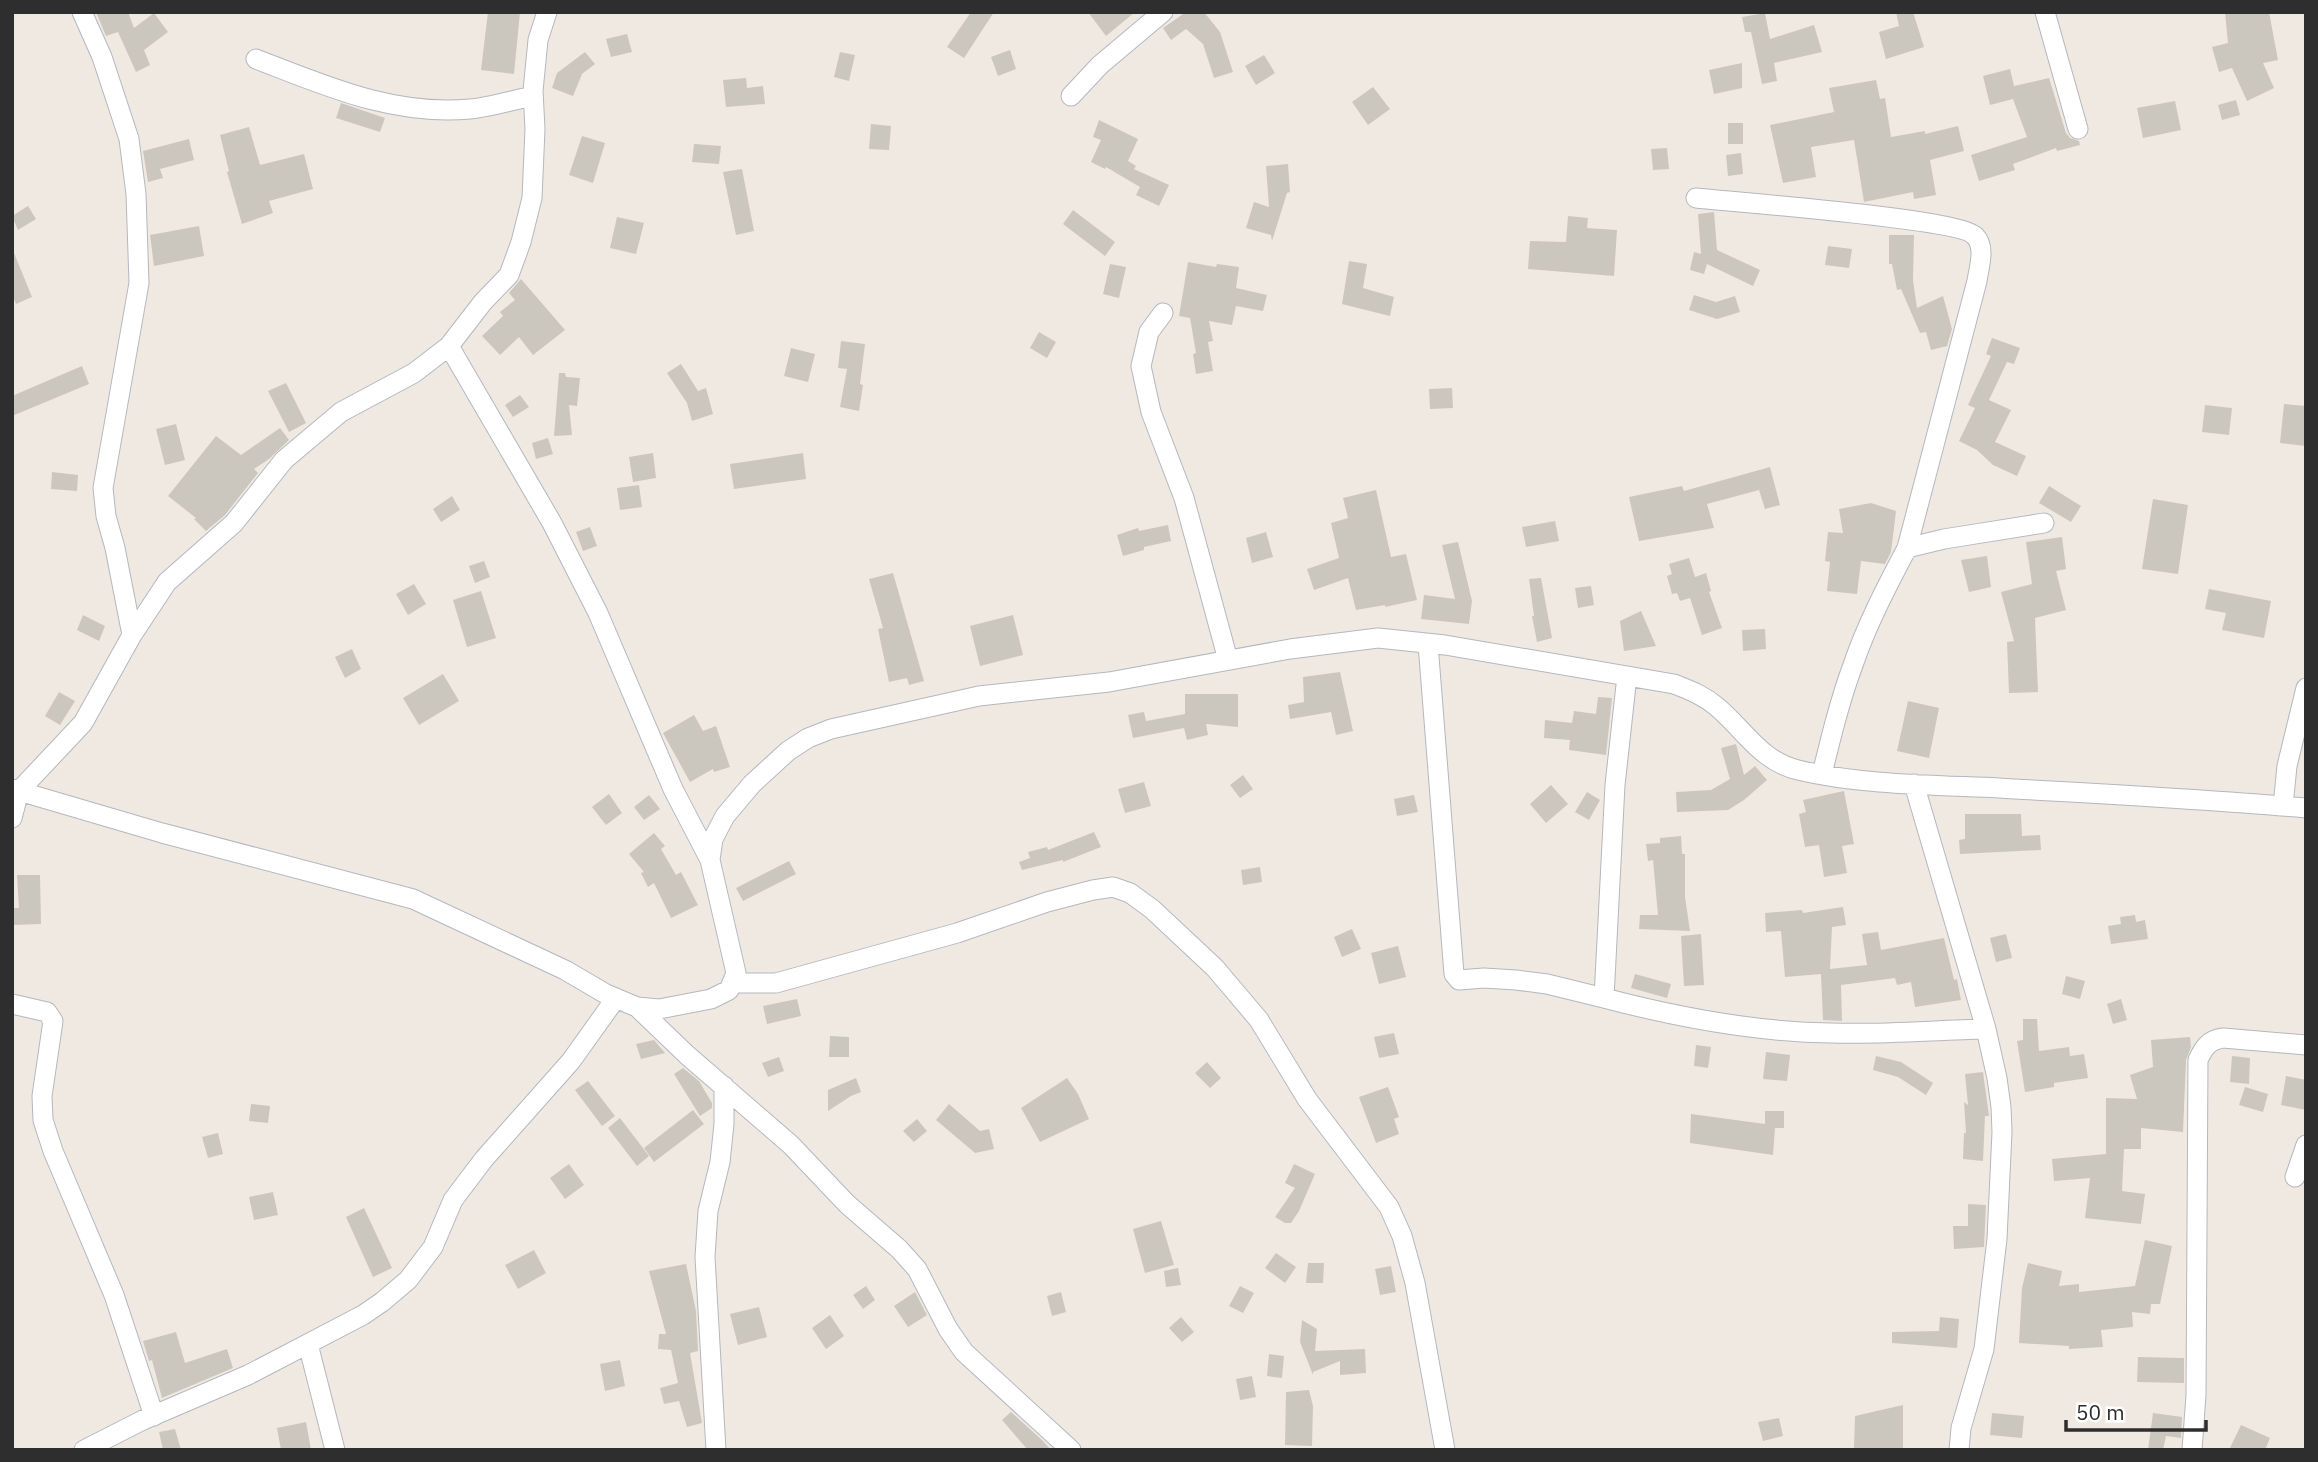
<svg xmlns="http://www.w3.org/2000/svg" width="2318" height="1462" font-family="'IBM Plex Sans',sans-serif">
<rect width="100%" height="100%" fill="#efe9e1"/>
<path fill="#cbc7bf" d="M96 12H128L134 28 154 13 168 32 144 50 150 65 136 72 118 32 106 36Z
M488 12H520L514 74 481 70Z
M971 12H994L964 58 947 47Z
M1088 12H1135L1106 36Z
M1186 12H1204L1220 32 1233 72 1214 78 1203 44 1186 29 1171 40 1163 28Z
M1896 12H1913L1924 47 1886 59 1879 32 1899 26Z
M2225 12H2269L2278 60 2263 63 2274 88 2247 101 2232 68 2219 72 2212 47 2228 43Z
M1765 13 1770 39 1814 25 1822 52 1774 63 1777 81 1762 84 1751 32H1745L1742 17Z
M627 34 632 52 611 57 606 39Z
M1010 50 1016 69 998 76 991 57Z
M585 52 595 64 582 74 573 96 552 88 557 73Z
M840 52 855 55 849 81 834 77Z
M1264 55 1275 73 1256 85 1245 66Z
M1742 63V88L1714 94 1709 70Z
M2010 69 2014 86 2049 78 2066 133 2070 138 2079 141 2080 145 2057 151 2056 148 2013 164 2015 170 1979 181 1971 155 2027 137 2013 99 1990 105 1983 76Z
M746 78 747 88 763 86 765 104 726 107 723 80Z
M1876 80 1880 99 1885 98 1891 137 1925 131V134L1958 126 1964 151 1930 160 1936 195 1914 199 1913 192 1864 202 1854 140 1811 147 1816 177 1783 183 1770 125 1834 112 1829 88Z
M1373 87 1390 109 1368 125 1352 102Z
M2236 100 2240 115 2222 120 2218 105Z
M2175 101 2181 130 2143 138 2137 108Z
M341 103 385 118 380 132 336 118Z
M1099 120 1138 139 1128 161 1136 166 1134 169 1169 185 1159 206 1136 195 1140 187 1106 167 1105 169 1091 162 1101 140 1093 137Z
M1728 123H1743V144H1728Z
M871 124 891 126 889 150 869 149Z
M249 127 260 165 304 154 313 189 269 201 273 213 242 224 227 172 229 171 220 135Z
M582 136 605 143 593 183 569 175Z
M189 139 194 160 160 169 163 178 148 182 143 151Z
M694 144 721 146 719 164 692 162Z
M1667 148 1669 169 1653 170 1651 149Z
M1741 153 1743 174 1728 176 1726 155Z
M1288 164 1290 192 1287 193 1272 241 1271 235 1246 228 1254 202 1269 207 1266 166Z
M742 169 754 231 736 235 723 172Z
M28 206 36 219 18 230 12 216Z
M1073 210 1115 242 1105 256 1063 224Z
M1714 212 1717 250 1760 270 1753 286 1707 264 1704 274 1690 270 1694 252 1701 254 1698 214Z
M1568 216 1588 218 1587 228 1617 230 1614 276 1528 269 1530 241 1566 242Z
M617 217 644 223 636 254 610 248Z
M199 226 204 256 154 266 150 235Z
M1889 235H1914L1913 280 1917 308 1943 296 1952 329 1947 346 1931 350 1926 332 1920 333 1901 289 1897 290 1892 264H1889Z
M1828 246 1852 249 1849 268 1825 265Z
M12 248 32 297 16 304 12 294Z
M1349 261 1367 264 1363 288 1394 297 1390 316 1342 304Z
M1188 262 1216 267 1217 264 1239 267 1236 288 1267 295 1263 311 1236 306 1232 325 1209 321 1213 341 1208 342 1213 371 1196 374 1193 354 1196 353 1190 318 1179 316Z
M1110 264 1126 267 1119 298 1103 294Z
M521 279 565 330 533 355 519 337 500 355 482 336 503 316 500 312 515 300 509 293Z
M1694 295 1716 302 1735 296 1740 312 1717 319 1689 310Z
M1039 332 1056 342 1047 358 1030 348Z
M1992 338 2020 348 2014 364 2007 362 1989 400 2011 410 1995 442 2026 456 2017 476 1993 465 1977 450 1959 441 1975 408 1968 405 1991 356 1986 354Z
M841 341 865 344 860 384 863 385 859 411 840 407 847 369 838 368Z
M791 348 815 354 808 382 784 376Z
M681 364 698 391 706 388 713 414 692 421 687 403 667 373Z
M82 366 89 384 12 416V396Z
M559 373H565L566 377 580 378 577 406 569 405 572 435 554 436Z
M286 383 306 423 289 432 268 391Z
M1452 388 1453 408 1430 409 1429 389Z
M520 395 529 407 513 417 505 405Z
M2284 404 2306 406V446L2280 443Z
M2205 405 2232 408 2229 435 2202 432Z
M176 424 185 460 165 465 156 429Z
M280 428 289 440 269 459 254 469 258 473 225 515 206 531 194 519 196 518 168 496 216 436 241 455Z
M548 438 553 454 536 459 532 443Z
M653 453 656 478 633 482 629 457Z
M803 453 806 479 734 489 730 464Z
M1770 467 1780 505 1765 509 1759 490 1707 504 1714 528 1639 541 1629 497 1682 486 1684 491Z
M52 472 78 475 77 491 51 489Z
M639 485 642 507 620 510 617 488Z
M2049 486 2081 506 2071 522 2039 503Z
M1376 490 1391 557 1406 554 1417 600 1385 607V605L1356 610 1348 578 1314 590 1307 569 1339 558 1331 523 1348 518 1343 498Z
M452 496 460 510 441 522 433 509Z
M2153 499 2188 505 2178 574 2142 569Z
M1871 503 1896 511 1891 552 1885 564 1861 561 1857 594 1827 591 1830 562 1825 561 1828 532 1843 533 1839 509Z
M1555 521 1559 541 1526 547 1522 527Z
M1168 525 1171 541 1144 547V550L1123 556 1117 535 1138 528 1139 531Z
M590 527 597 546 583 551 576 532Z
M1266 532 1273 557 1252 563 1246 538Z
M2062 537 2066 569 2056 571 2066 610 2035 618 2038 692 2009 693 2007 642 2014 641 2001 592 2032 584 2026 542Z
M1458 542 1472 601 1469 624 1421 619 1424 595 1455 599 1442 545Z
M1987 556 1991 587 1969 592 1961 560Z
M1689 558 1695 577 1706 573 1711 591 1709 592 1722 628 1702 635 1690 598 1680 601 1677 593 1672 594 1667 576 1672 574 1669 564Z
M484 561 490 577 475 583 469 566Z
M893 573 924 681 909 685 907 678 889 682 878 629 883 628 869 579Z
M1541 578 1552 638 1537 642 1532 616H1534L1529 579Z
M414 584 426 604 408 615 396 594Z
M1591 586 1594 605 1578 608 1575 588Z
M2209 589 2271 601 2264 638 2222 630 2226 613 2205 609Z
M481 591 496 638 467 647 453 600Z
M1641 611 1656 646 1624 651 1620 621Z
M83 615 105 626 99 641 77 630Z
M1013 615 1023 655 980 666 970 626Z
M1765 629 1766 649 1743 651 1742 630Z
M352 649 361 669 345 678 335 657Z
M1340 672 1353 731 1336 735 1331 712 1290 719 1288 705 1304 702 1303 677Z
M443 674 459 701 419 725 403 698Z
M59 692 75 701 60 725 45 716Z
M1185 694H1238V727L1206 724 1208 735 1187 740 1184 728 1133 738 1128 715 1144 712 1146 721 1185 714Z
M1598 697 1612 698 1606 755 1569 750 1570 740 1544 738 1545 720 1572 723 1574 711 1596 714Z
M1908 701 1939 708 1929 758 1897 751Z
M694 715 703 731 716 726 730 767 714 772 713 769 690 782 663 733Z
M1736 744 1744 775 1755 766 1767 780 1744 800 1728 810 1677 812 1676 792 1711 790 1730 779 1721 748Z
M1243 775 1253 789 1240 798 1230 785Z
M1144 782 1151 806 1125 813 1118 789Z
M1551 785 1568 804 1546 823 1530 804Z
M1844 791 1854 844 1842 846 1847 873 1824 877 1819 845 1805 847 1799 814 1806 812 1803 800Z
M1587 792 1600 800 1589 820 1575 812Z
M609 794 622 813 606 825 592 807Z
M649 795 660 809 644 820 634 807Z
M1414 795 1418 812 1397 816 1394 799Z
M1965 814H2021L2022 836 2040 835 2041 850 1960 854 1959 840 1965 839Z
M1094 832 1101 847 1063 862V860L1022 870 1019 862 1030 858 1028 852 1047 847 1048 850Z
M654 833 665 846 661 849 676 875 681 872 698 905 671 918 654 883 648 887 641 873 644 872 629 854Z
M1681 836 1682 854H1685V897L1690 931 1639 929 1640 915H1658L1653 860 1648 861 1646 844 1660 843V838Z
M789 861 796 874 743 901 736 888Z
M1260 867 1262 882 1243 885 1241 870Z
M17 875H40L41 924 12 925V908H19Z
M1843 907 1846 925 1832 927 1830 969 1867 965 1862 934 1878 932 1881 950 1944 938 1954 980 1957 979 1961 1000 1915 1007 1911 982 1897 985 1895 978 1841 985 1842 1021 1823 1020 1821 974 1785 977 1781 931 1766 932 1765 913 1802 910 1803 913Z
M2135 915 2136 922 2145 920 2148 939 2111 944 2108 926 2121 924 2120 917Z
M1352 929 1361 949 1342 957 1334 937Z
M1701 934 1704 985 1684 986 1681 936Z
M2006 934 2012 958 1996 962 1990 938Z
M1398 946 1406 977 1379 984 1371 953Z
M1635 974 1671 984 1667 998 1631 988Z
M2066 976 2085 981 2080 999 2062 994Z
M797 999 801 1016 767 1024 763 1006Z
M2121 999 2127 1020 2113 1024 2107 1004Z
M2023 1019H2037L2039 1051 2069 1047 2070 1056 2084 1054 2088 1078 2054 1083V1087L2025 1092 2017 1041 2023 1040Z
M1394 1033 1399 1054 1379 1058 1374 1037Z
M830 1036 849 1037V1057H829Z
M2190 1037 2191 1047 2186 1060 2183 1132 2141 1128V1149H2124L2122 1191 2145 1194 2141 1224 2085 1218 2090 1178 2054 1181 2052 1159 2106 1154V1098L2137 1099 2130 1075 2153 1067 2151 1040Z
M654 1040 665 1053 641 1059 636 1044Z
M1696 1045 1711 1047 1708 1068 1694 1066Z
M1766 1052 1790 1055 1787 1081 1763 1079Z
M1876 1056 1901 1062 1933 1083 1926 1095 1898 1077 1873 1070Z
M2232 1056 2250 1058 2249 1084 2230 1082Z
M779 1057 784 1071 768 1077 762 1063Z
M1207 1062 1221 1078 1210 1088 1195 1073Z
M683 1068 699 1081 712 1103V1108L700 1116 674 1074Z
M1983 1072 1989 1116H1985L1983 1161 1963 1159 1964 1133H1966L1964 1102 1968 1105 1965 1074Z
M2286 1076 2306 1080V1110L2281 1105Z
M856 1078 861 1092 851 1096 828 1111V1090Z
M1067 1078 1078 1094 1089 1119 1040 1142 1021 1108Z
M588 1081 615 1116 602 1126 575 1090Z
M1388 1087 1399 1117 1394 1119 1399 1134 1376 1143 1359 1097Z
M2245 1087 2268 1094 2263 1112 2239 1105Z
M251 1104 270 1106 268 1123 249 1121Z
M949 1104 980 1131 989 1129 994 1149 975 1153 936 1120Z
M693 1110 704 1124 654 1162 644 1148Z
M1765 1111H1784V1128H1775L1773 1155 1690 1143 1691 1114 1765 1124Z
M620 1118 649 1156 637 1166 608 1128Z
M917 1119 927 1131 914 1142 903 1131Z
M218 1133 223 1154 208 1158 202 1137Z
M569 1164 584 1185 565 1199 550 1178Z
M1294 1164 1315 1174 1299 1211 1291 1223H1285L1275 1217 1295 1188 1285 1183Z
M273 1192 278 1215 254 1220 249 1197Z
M1968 1204 1986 1205 1984 1247 1954 1249 1953 1226H1968Z
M364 1208 392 1268 373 1277 346 1217Z
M1161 1221 1174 1265 1145 1273 1133 1229Z
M2145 1240 2172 1246 2160 1304H2151L2150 1314 2132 1312 2133 1327 2101 1330 2103 1347 2069 1349V1346L2019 1343 2022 1288 2028 1263 2062 1271 2059 1286 2079 1284V1292L2135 1286Z
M534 1250 546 1273 518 1289 505 1265Z
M1276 1253 1296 1267 1285 1283 1265 1268Z
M1308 1263H1324L1323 1283H1306Z
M686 1264 696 1311 698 1351 690 1353 702 1423 687 1427 679 1401 664 1404 660 1388 678 1383 671 1350 658 1349 659 1334H666L649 1271Z
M1391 1266 1396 1292 1380 1295 1375 1269Z
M1178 1268 1181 1285 1166 1287 1164 1271Z
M866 1286 875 1300 863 1309 853 1295Z
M1240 1286 1254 1293 1243 1313 1229 1306Z
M915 1292 927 1315 908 1327 894 1306Z
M1061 1292 1066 1312 1052 1316 1047 1296Z
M759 1307 767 1337 738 1345 730 1314Z
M830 1315 844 1336 826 1349 812 1328Z
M1181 1317 1194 1332 1182 1342 1169 1328Z
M1940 1317 1959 1319 1957 1348 1892 1343V1332L1939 1331Z
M1302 1320 1317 1329 1315 1351 1365 1349 1366 1373 1340 1375V1361L1313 1372V1375L1300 1342Z
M176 1332 185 1363 227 1349 233 1368 162 1398 152 1360 149 1361 143 1341Z
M1269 1354 1284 1356 1282 1378 1267 1376Z
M2138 1357 2184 1358V1383L2137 1382Z
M620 1360 625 1386 605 1391 600 1364Z
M1252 1376 1256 1397 1240 1400 1236 1379Z
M1309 1390 1313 1406 1312 1446 1285 1445 1286 1392Z
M1903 1405V1448H1854L1855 1416Z
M1011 1412 1042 1440 1051 1450H1028L1002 1420Z
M1992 1413 2024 1416 2022 1438 1990 1435Z
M2153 1413 2182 1417 2181 1438 2166 1436 2163 1450H2148Z
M1779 1418 1783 1436 1763 1441 1758 1422Z
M306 1422 311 1450H281L277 1428Z
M2241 1425 2270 1438 2265 1450H2229Z
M175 1429 181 1450H163L159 1432Z"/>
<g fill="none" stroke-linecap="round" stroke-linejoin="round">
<g stroke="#b4b7c1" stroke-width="21">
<path id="street" d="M82 12 102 57 129 139 136 194 139 283 103 488 106 516 115 548 132 635
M2045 12 2078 129
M256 59C326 86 393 116 470 109 491 107 513 100 533 96
M1071 96 1100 65 1163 12
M1696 198C1734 202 1960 219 1975 236 1986 247 1979 267 1977 281L1907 548
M1163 313 1149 332 1141 366 1151 412 1184 498 1228 660
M449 346 552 523 598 613 673 789 710 860
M1428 644 1454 974 1459 980 1484 978 1516 980 1547 984 1604 998
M1627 676 1615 785 1604 998C1676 1017 1757 1032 1831 1033 1883 1035 1935 1030 1986 1029
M1822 774C1831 737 1840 700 1853 665 1867 624 1887 586 1907 548L1944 539 2044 523
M1914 784 1986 1029 1997 1078 2001 1107 2002 1132 1997 1239 1984 1349 1961 1428 1959 1450
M12 789 162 833 413 899 565 970 606 994 637 1007 659 1009 711 999 729 990 736 973 710 860 713 839 725 816 752 784 788 751 808 738 831 729 979 696 1109 682 1290 649 1378 638 1445 645 1674 684C1689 690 1703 695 1716 706 1744 729 1760 761 1798 770 1861 785 1934 785 1999 788 2101 794 2203 799 2306 808
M2283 806 2287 766 2306 688
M12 818 19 791 83 723 132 635 167 582 234 523 284 460 341 412 414 373 449 346 483 302 509 275 521 242 532 198 535 129 533 91 538 40 547 12
M734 983H776L957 933 1047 902 1093 890 1113 887 1130 893 1152 909 1215 968 1259 1020 1307 1099 1389 1207 1402 1236 1415 1283 1445 1450
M12 1004 47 1012 53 1021 42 1096 43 1120 53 1151 114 1295 154 1416
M637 1007 687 1055 791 1145 847 1204 899 1249 917 1269 948 1329 964 1352 1071 1450
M2295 1177 2306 1145
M308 1344 335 1450
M84 1450 143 1420 248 1375 363 1315 382 1302 408 1280 433 1247 453 1200 484 1159 571 1061 616 998
M716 1450 705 1257 708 1211 720 1162 724 1124V1086
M2192 1450 2196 1395 2198 1060C2204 1047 2209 1040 2223 1038L2306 1045"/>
</g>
<use href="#street" stroke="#fff" stroke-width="19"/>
</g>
<rect width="2318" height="1462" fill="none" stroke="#2e2e2e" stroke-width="28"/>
<path d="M2066 1420v10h140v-10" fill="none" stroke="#2e2e2e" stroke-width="3.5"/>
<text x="2076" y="1420" font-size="21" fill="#2e2e2e" stroke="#ffffff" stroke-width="5" paint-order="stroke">50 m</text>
</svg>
